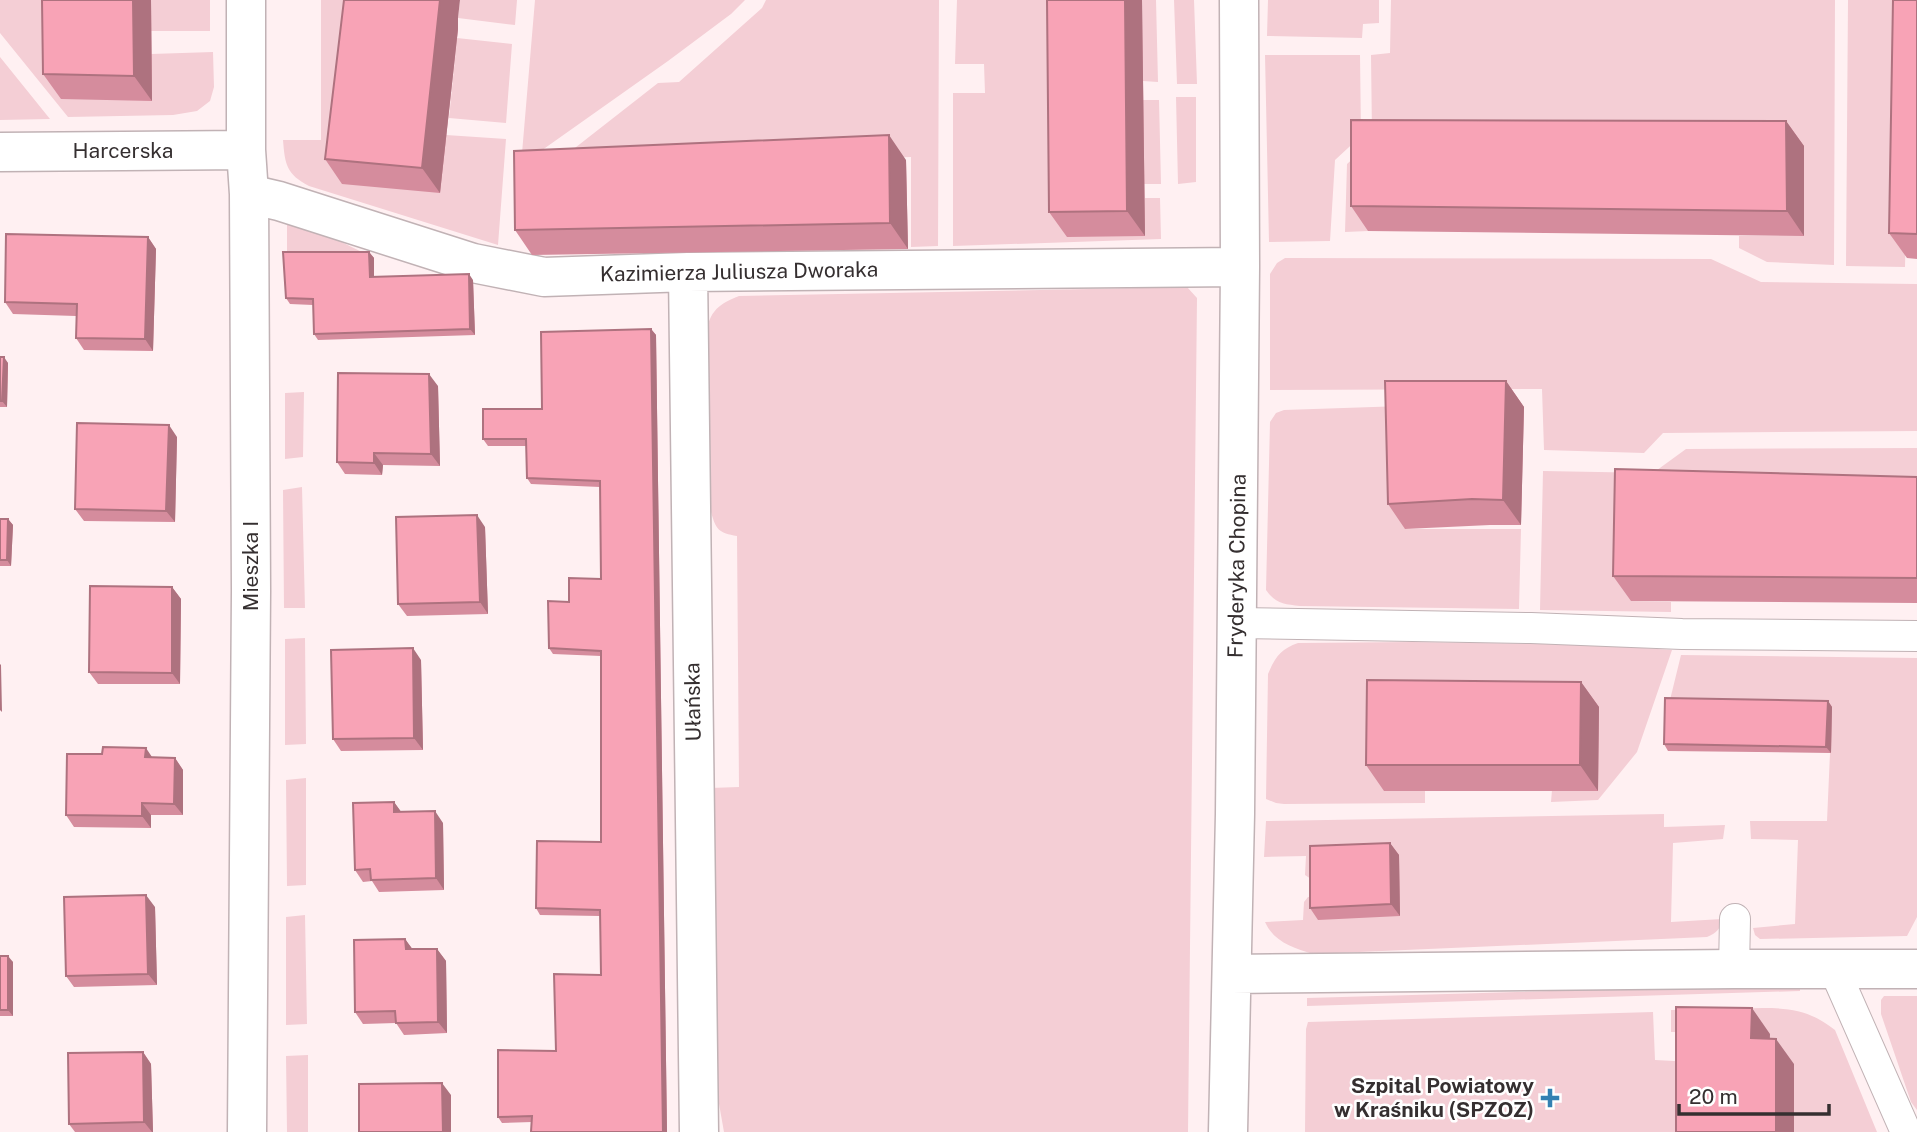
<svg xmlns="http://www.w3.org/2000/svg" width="1917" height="1132" font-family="'Public Sans',sans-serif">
<rect width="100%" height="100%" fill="#fff0f2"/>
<path fill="#f4ced5" d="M0 0H59L151 101V54L213 52 214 87 210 101 197 111 173 115 68 117 0 33Z
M151 0H210V31H151Z
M321 0H365L446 135 506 139 498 245 309 186C286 174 285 164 283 140H321Z
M460 0H517L515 25 458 18Z
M535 0H745L731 14 668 61 521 165Z
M766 0H939L938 246 911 247V157L548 169 658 83 679 82 762 8Z
M957 0H1065L1145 236V198H1160L1161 239 953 246V93H985L984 64H955Z
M1142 0H1156L1158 82 1143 81Z
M1174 0H1194L1197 84H1177Z
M1268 0H1379V23L1363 24 1362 38 1267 36Z
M1391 0H1835L1834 265 1767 262 1739 248V236H1804L1803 146H1368V231L1345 232 1347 164 1368 145 1372 136 1371 55 1390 53Z
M1848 0H1911L1905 267 1846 266Z
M457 38 512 44 506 123 449 118Z
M1265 55H1360L1361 136 1335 160 1330 241 1269 242Z
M0 57 50 119 0 120Z
M1176 97H1196V182L1178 184Z
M1143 100H1159L1161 184H1144Z
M287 224 307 225 374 258H287Z
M1285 258 1711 259 1761 282 1917 284V431L1663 433 1644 453 1544 450 1542 389 1270 390V274L1277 263Z
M1187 287 1197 298 1188 1132H724L713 1070 710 788 739 787 737 536C719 533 716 530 711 512L705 338C709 314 715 305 739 296Z
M304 392 303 457 285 459V393Z
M1403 406 1406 529H1521L1519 609 1300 606C1284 604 1276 604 1266 590L1270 422 1276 413 1284 410Z
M1917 448V502L1631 601 1671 602V612L1540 610 1543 471 1653 473 1686 449Z
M302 487 305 608H284L283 490Z
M305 638 306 744 285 745V639Z
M1412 642 1599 645 1672 650 1637 752 1598 800 1551 802 1552 790H1425V803L1284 804 1276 803 1266 799 1268 674C1275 657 1281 649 1298 643Z
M1681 655 1917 658V917L1907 936 1760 939 1755 935 1753 928 1795 924 1798 840 1751 839 1750 821H1827L1832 708 1669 704Z
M306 778V885L287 886 286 780Z
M1664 814V827L1725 825 1723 839 1673 843 1671 922 1722 919C1721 929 1716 933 1707 937L1313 954C1293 948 1274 942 1265 922L1303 920 1304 902 1308 897 1318 896 1311 879 1305 875 1306 856 1264 857 1266 821Z
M305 915 307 1024 286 1025V917Z
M1800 984V991L1307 1006V998Z
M1884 996H1917V1110L1911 1102 1881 1014V1000Z
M1763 1008C1792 1008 1811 1011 1835 1030L1877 1132H1794V1065L1694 1032H1671V1010Z
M1653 1012 1655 1060 1693 1062V1132H1305L1306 1029 1308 1022Z
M308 1055V1132H287L286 1056Z"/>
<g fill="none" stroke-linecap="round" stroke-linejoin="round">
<g stroke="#c1b2b5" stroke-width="32">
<path id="service" d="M1236 623 1531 628 1682 634 1917 636
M1734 969 1735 919
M1834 969 1906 1132"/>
</g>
<g stroke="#c1b2b5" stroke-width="41">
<path id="minor" d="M246 0V150L249 194 251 591 247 1132
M0 152 246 150
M249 194 279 201 473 263 544 277 688 272 1240 267
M688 272 699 1132
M1232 974 1734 969H1917
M1228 1132 1235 814 1240 267 1239 0"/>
</g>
<use href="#service" stroke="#fff" stroke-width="30"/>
<use href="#minor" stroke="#fff" stroke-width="38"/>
</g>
<path fill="#d58c9d" d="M42 0H151L152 101 61 99 43 74Z
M1047 0H1142L1145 236 1067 237 1049 212Z
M1917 0V259L1907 258 1889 233Z
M458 18V29L440 193 342 184 325 159Z
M1786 121 1804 146V236L1368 231 1351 206Z
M906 160 908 249 532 255 515 230Z
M148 237 156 249 153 351 84 350 76 338V316L13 314 5 302Z
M369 252 374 258V277L473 280 475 335 318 340 314 334 313 305 290 304 286 298Z
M651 329 656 335 667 1132 532 1122 502 1123 498 1117 556 1051 601 975 600 916 540 915 536 908 601 842V656L553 654 549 648 569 602 601 579 600 487 531 484 527 478 526 446H488L483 439 542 409Z
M0 357 8 363 7 407H0Z
M1506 381 1524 407 1521 525H1490L1405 529 1388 504Z
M438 386 440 466 383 465 382 475 345 474 337 462Z
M177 437 175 522 84 521 75 509Z
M1917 477V603L1631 601 1613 576Z
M0 519H8L13 525 11 566H0Z
M485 527 488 614 407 616 398 604Z
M172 587 181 599 180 684H98L89 672Z
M421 660 423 750 341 751 333 739Z
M1581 682 1599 707 1598 791H1384L1366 765Z
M1828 701 1832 707 1831 753 1668 751 1664 744Z
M152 757 175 758 183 770V815H151V828L74 827 66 815Z
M394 802 401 812 443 823 444 890 379 892 372 881 363 882 355 870Z
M1390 843 1399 855 1400 916 1318 920 1310 908Z
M155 907 157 985 74 987 66 976Z
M405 939 412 949H437L446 961 447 1033 404 1035 396 1023 363 1024 355 1012Z
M0 956 13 962V1016H0Z
M143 1052 151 1064 153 1132H75L69 1124Z"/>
<path fill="#ae727f" d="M133 0H151L152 101 134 76Z
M440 0H460L458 18V29L440 193 422 168Z
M1125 0H1142L1145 236 1127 211Z
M1786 121 1804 146V236L1787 211Z
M889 135 906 160 908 249 890 223Z
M148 237 156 249 153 351 145 339Z
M369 252 374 258V283L370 277Z
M469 274 473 280 475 335 470 329Z
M651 329 656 335 667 1132H663Z
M4 357 8 363 7 407 2 401Z
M429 374 438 386 440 466 431 454Z
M1506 381 1524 407 1521 525 1503 500Z
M169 425 177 437 175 522 166 511Z
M374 453 383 465 382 475 374 463Z
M477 515 485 527 488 614 480 602Z
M8 519 13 525 11 566 7 560Z
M172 587 181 599 180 684 172 673Z
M413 648 421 660 423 750 414 738Z
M0 664 1 665 2 712 0 710Z
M1581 682 1599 707 1598 791 1580 765Z
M1828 701 1832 707 1831 753 1826 747Z
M146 748 154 760 145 757Z
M175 758 183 770V815L174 804Z
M394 802 402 813 394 812Z
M142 803 151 815V828L142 816Z
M435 811 443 823 444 890 436 878Z
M1390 843 1399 855 1400 916 1391 904Z
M146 895 155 907 157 985 148 974Z
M405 939 414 951 406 949Z
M437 949 446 961 447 1033 438 1022Z
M8 956 13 962V1016L8 1010Z
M1752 1008 1770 1034 1769 1063 1751 1038Z
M1776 1039 1794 1064V1132H1776Z
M143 1052 151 1064 153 1132H152L144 1122Z
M442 1083 451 1095V1132H443Z"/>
<path fill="#f8a3b6" stroke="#ae727f" stroke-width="2" d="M42 0H133L134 76 43 74Z
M344 0H440L422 168 325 159Z
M1047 0H1125L1127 211 1049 212Z
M1893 0H1917V234L1889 233Z
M1351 120 1786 121 1787 211 1351 206Z
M889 135 890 223 515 230 514 151Z
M6 234 148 237 145 339 76 338 77 304 5 302Z
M283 252H369L370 277 469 274 470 329 314 334 313 299 286 298Z
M651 329 663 1132H531L532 1116 498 1117V1050L556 1051 554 974 601 975 600 910 536 908 537 841 601 842V651L549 648 548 601 569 602V578L601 579 600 481 527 478 526 439H483V409H542L541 332Z
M0 357H4L2 401H0Z
M338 373 429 374 431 454 374 453V463L337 462Z
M1385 381H1506L1503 500 1472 499 1388 504Z
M77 423 169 425 166 511 75 509Z
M1615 469 1917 477V578L1613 576Z
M477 515 480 602 398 604 396 517Z
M0 519H8L7 560H0Z
M90 586 172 587V673L89 672Z
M413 648 414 738 333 739 331 650Z
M1367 680 1581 682 1580 765H1366Z
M1665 698 1828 701 1826 747 1664 744Z
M103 747 146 748 145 757 175 758 174 804 142 803V816L66 815 67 754H102Z
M394 802V812L435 811 436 878 371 880 370 869 355 870 353 803Z
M1390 843 1391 904 1310 908V846Z
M146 895 148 974 66 976 64 897Z
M405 939 406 949H437L438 1022 396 1023 395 1011 355 1012 354 940Z
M0 956H8V1010H0Z
M1676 1007 1752 1008 1751 1038 1776 1039V1132H1676Z
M143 1052 144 1122 69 1124 68 1053Z
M442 1083 443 1132H359V1084Z"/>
<path fill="#3380b2" stroke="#fff" stroke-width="2.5" d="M1546.5 1087.5h7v7h7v7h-7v7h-7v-7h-7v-7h7z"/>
<g text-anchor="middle" stroke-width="5" stroke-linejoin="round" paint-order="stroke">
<g font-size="21" fill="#352f30" stroke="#fff">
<text x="123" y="158">Harcerska</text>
<text transform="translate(739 272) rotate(-1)" y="7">Kazimierza Juliusza Dworaka</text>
<text transform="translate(251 566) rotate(-90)" y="7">Mieszka I</text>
<text transform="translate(1237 566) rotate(-89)" y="7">Fryderyka Chopina</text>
<text transform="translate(693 702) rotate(-91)" y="7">Ułańska</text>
</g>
<g font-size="21" font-weight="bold" fill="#352f30" stroke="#fff" text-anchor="end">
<text x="1534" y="1093">Szpital Powiatowy<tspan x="1534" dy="24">w Kraśniku (SPZOZ)</tspan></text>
</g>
</g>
<path d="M1679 1104v10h150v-10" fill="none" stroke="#352f30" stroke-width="3.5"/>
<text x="1689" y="1104" font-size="21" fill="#352f30" stroke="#ffffff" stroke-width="5" paint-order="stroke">20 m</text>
</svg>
